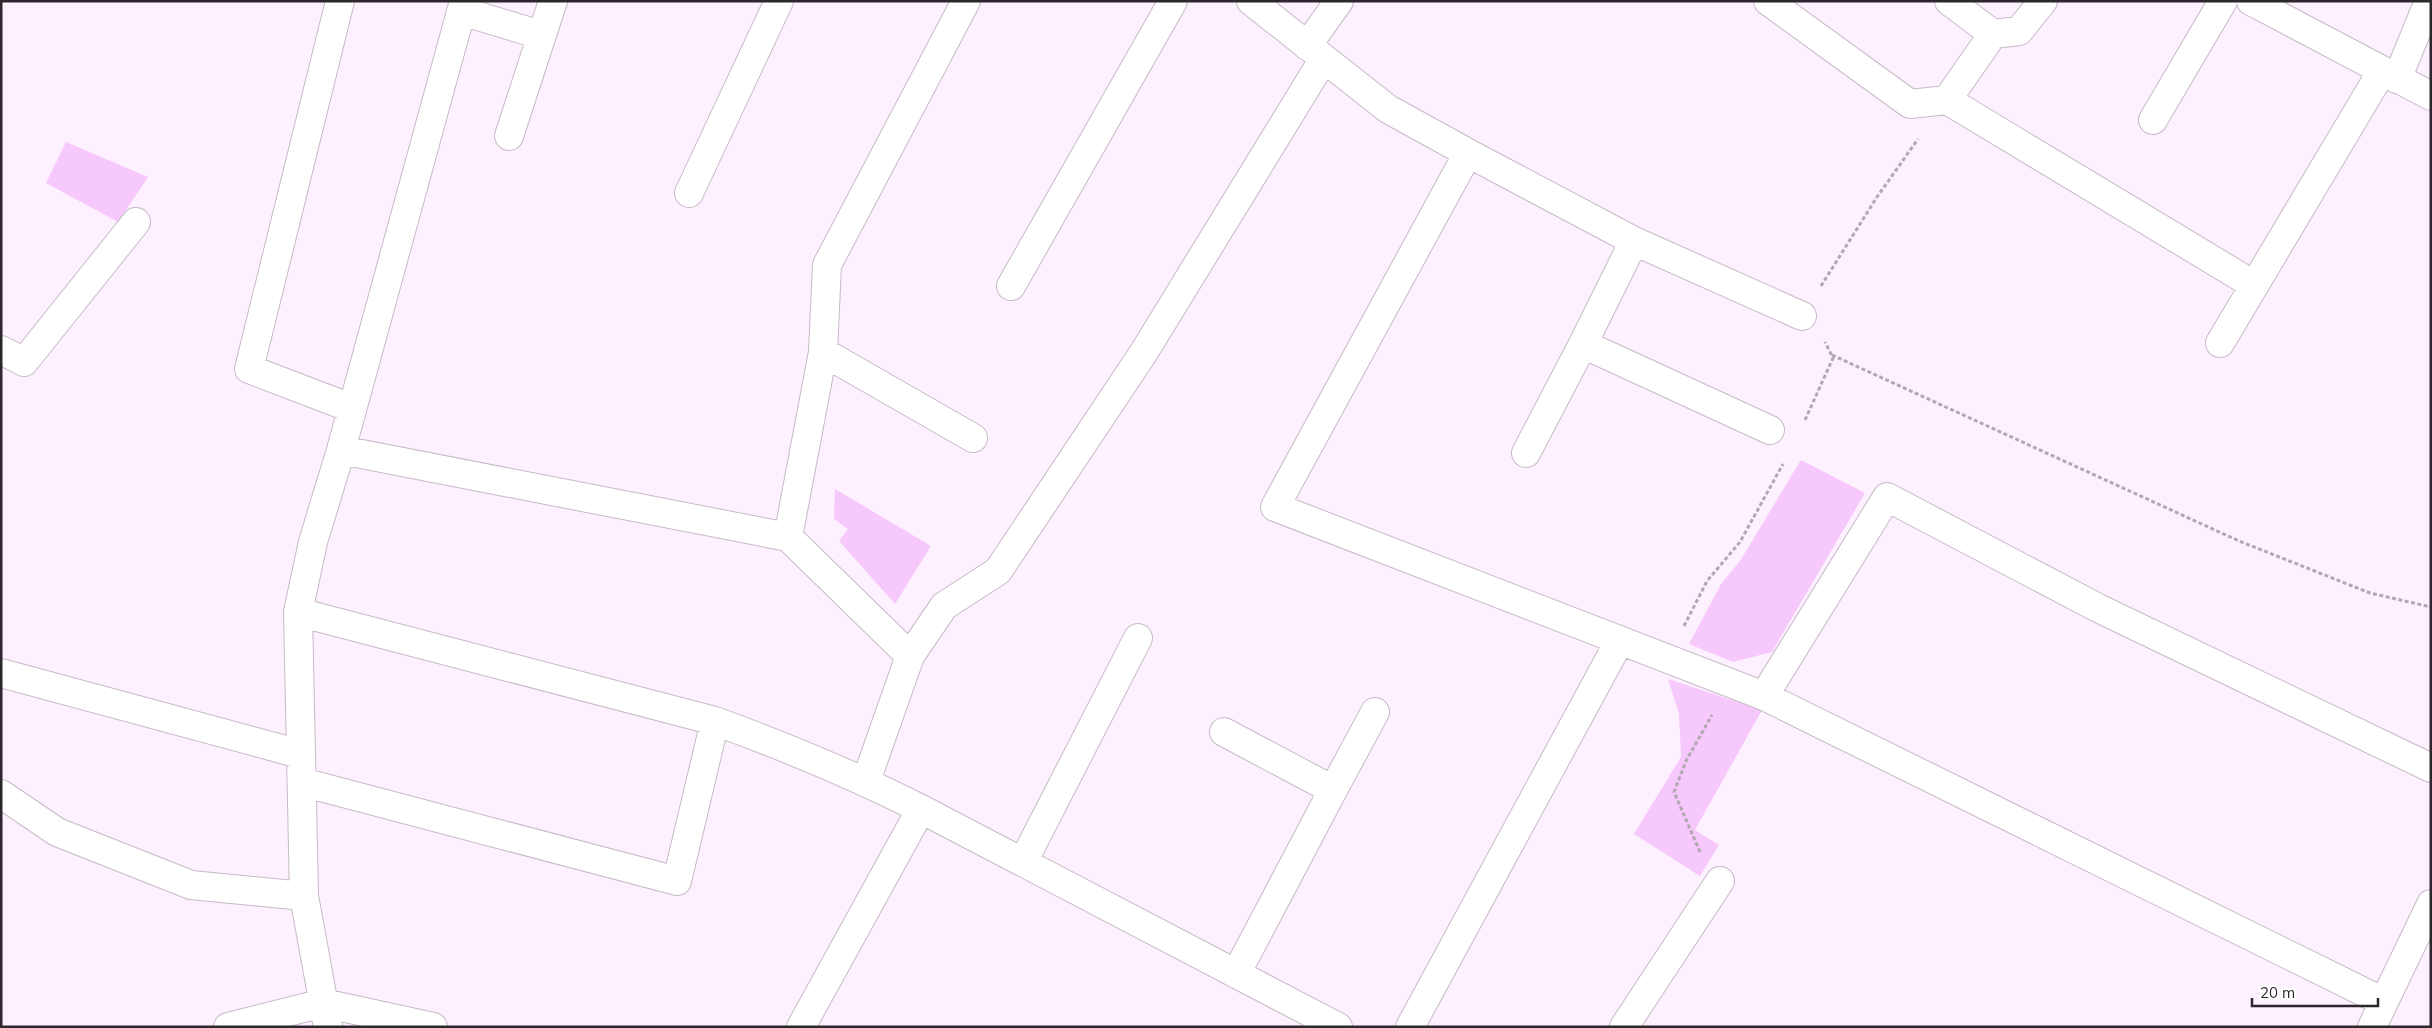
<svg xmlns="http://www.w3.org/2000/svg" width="2432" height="1028" font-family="Mulish,sans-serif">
<rect width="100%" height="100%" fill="#fef1ff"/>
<path fill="#f7c8fb" d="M66 142 148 177 118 222 46 183Z
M1801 460 1865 493 1772 652 1733 662 1689 644 1721 584 1740 561Z
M835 489 931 546 895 604 839 541 848 529 834 519Z
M1668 679 1762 710 1695 830 1719 845 1700 876 1634 834 1681 757 1679 714Z"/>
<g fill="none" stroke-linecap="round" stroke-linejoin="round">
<g stroke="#c6bac6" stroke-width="30">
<path id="minor" d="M340 1 249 369 351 408
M1251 1 1388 109 1468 153
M1768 1 1910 104 1947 100 1993 34 2019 31 2043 1
M1949 1 1993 34
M2251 1 2431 96
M461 11 541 35
M1307 46 1339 1
M2397 79 2429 1
M1947 100 2254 285
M2153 120 2223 1
M509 136 553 1
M689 193 779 1
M1634 241 1802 316
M1011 286 1173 1
M2220 343 2382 71
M1 350 24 362 136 222
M823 352 973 438
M1770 430 1583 344 1634 241 1468 153 1275 507 1764 696 2384 1002 2431 904
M341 450 788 537 910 656
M1526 453 1583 344
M788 537 823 352 827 265 966 1
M298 612 313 542 341 450 464 1
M1 673 300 754
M1764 696 1887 497 2098 608 2431 768
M1224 732 1333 790 1236 974
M866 781 910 656 944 606 998 571 1144 352 1323 60
M302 782 677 881 715 721
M1333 790 1375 712
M1 794 57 832 191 885 304 896
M1023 862 1138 638
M228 1027 323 1003 433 1027
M328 1027 304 896 298 612 715 721C786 747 854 775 921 809L1338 1027
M801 1027 921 809
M1410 1027 1620 640
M1624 1027 1720 881
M2372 1027 2384 1002"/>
</g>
<path stroke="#b2a8b2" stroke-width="3" stroke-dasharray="4 2.5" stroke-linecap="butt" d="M1821 286 1877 197 1918 139
M1832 355 2239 541 2370 593 2431 607
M1805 420 1833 358 1825 342
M1684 626 1707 581 1740 542 1783 464
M1700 852 1674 792 1686 761 1712 715"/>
<use href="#minor" stroke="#fff" stroke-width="28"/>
</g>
<rect width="2432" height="1028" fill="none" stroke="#2c272c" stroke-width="5"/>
<path d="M2252 998v8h126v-8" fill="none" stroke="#2c272c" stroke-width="2.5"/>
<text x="2260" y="998" font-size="15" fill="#2c272c" stroke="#ffffff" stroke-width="4" paint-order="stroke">20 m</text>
</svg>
